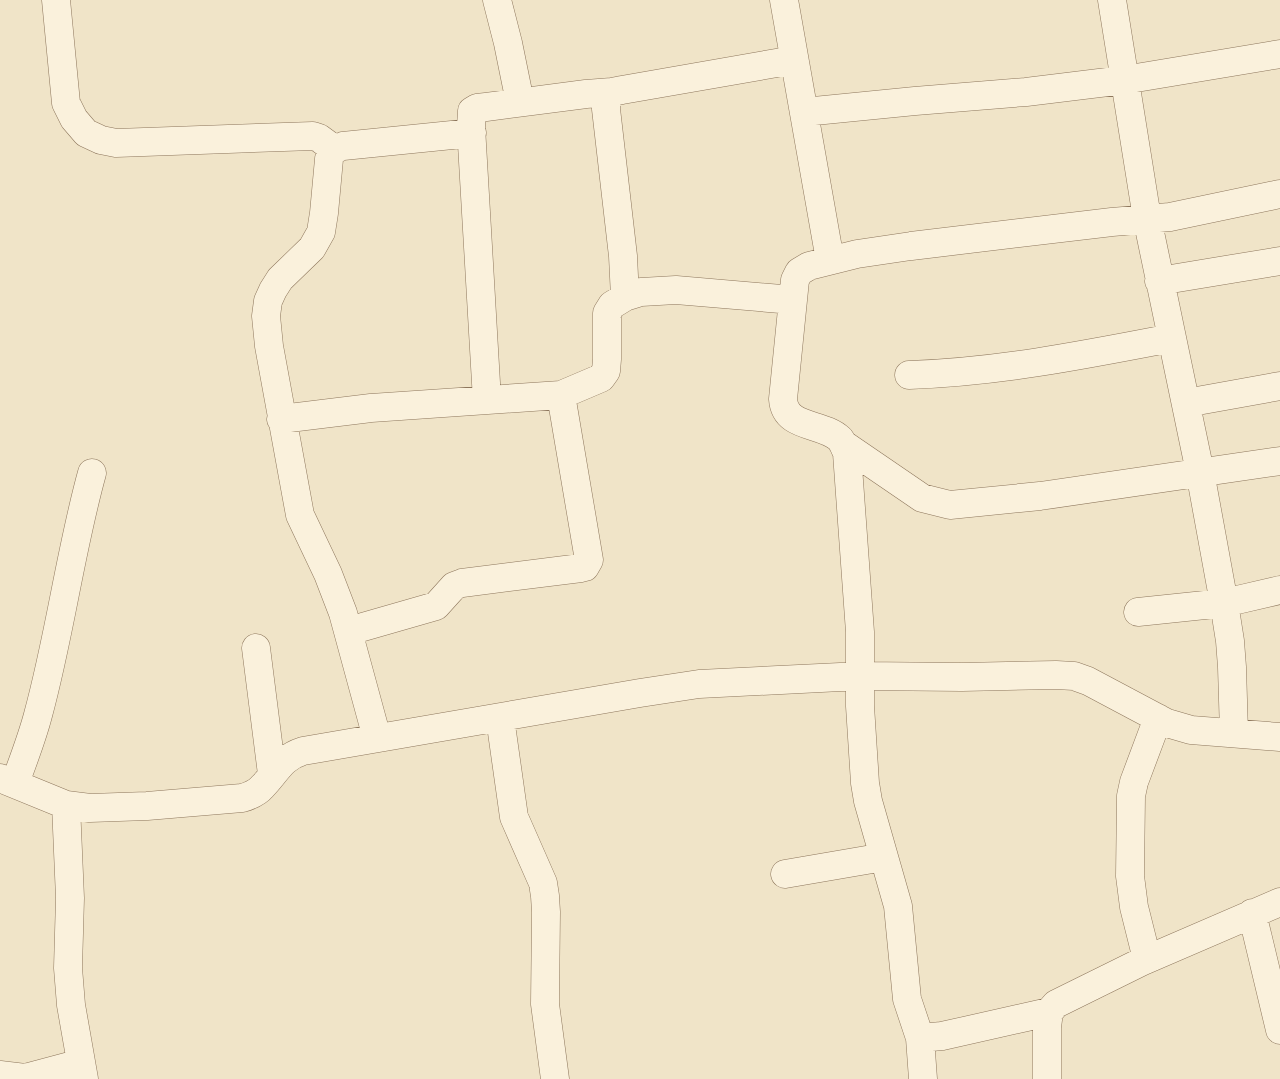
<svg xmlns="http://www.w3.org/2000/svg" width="1280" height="1079" font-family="'Source Serif 4',serif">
<rect width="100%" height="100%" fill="#f0e4c8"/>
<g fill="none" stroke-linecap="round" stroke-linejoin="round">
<g stroke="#8d765c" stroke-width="29">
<path id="minor" d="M56 0 66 103 74 119 86 133 101 140 116 143 313 136 319 138 334 149
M497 0 508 43 520 102
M784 0 830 260
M1112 0 1147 218 1200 472 1224 603 1230 641 1232 667 1234 733
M804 112 915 101 1026 92 1124 80 1280 54
M1159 281 1280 261
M625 297 623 256 606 109 607 97 612 92 622 90 794 60
M909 375C998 372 1084 355 1172 338
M487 400 471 127 472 111 477 108 486 107 586 94 612 92
M1186 403 1280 386
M281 419 371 408 561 395 601 378 606 371 607 359V313L612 305 625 297 641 292 676 290 793 300
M843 444 922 498 950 505 1040 496 1280 461
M1138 612 1224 603 1280 590
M349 631 436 606 454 586 462 583 581 568 585 567 589 560 561 395
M256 648 272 774
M500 718 514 817 543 883 545 896 546 912 545 1004 555 1079
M377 738 343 613 328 574 300 515 269 346 266 316 268 301 273 290 280 279 312 248 321 232 324 213 329 159C331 151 335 149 343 146L472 133
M0 778 66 805 90 808 147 806 242 798C249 796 257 793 262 787 277 772 281 758 303 751L640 693 699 684 861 676 962 677 1056 675 1074 676 1088 681 1167 723 1191 730 1280 737
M15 783C23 761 32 738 38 715 60 635 70 552 92 473
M66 805 70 898 68 968 71 1005 84 1079
M785 874 884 857
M1252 913 1280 1030
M1147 959 1134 907 1130 876 1131 796 1134 782 1158 718
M920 1038 942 1036 1049 1012
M0 1075 25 1078 81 1063
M923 1079 920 1038 907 999 898 906 868 801 865 783 860 706V632L847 453C845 448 843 443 840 439 822 422 785 429 783 399L795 280 799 272 809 266 857 254 911 246 1112 222 1170 217 1280 194
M1047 1079V1027L1049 1012 1056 1004 1141 962 1280 902"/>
</g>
<use href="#minor" stroke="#faf1dc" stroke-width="28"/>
</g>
</svg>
